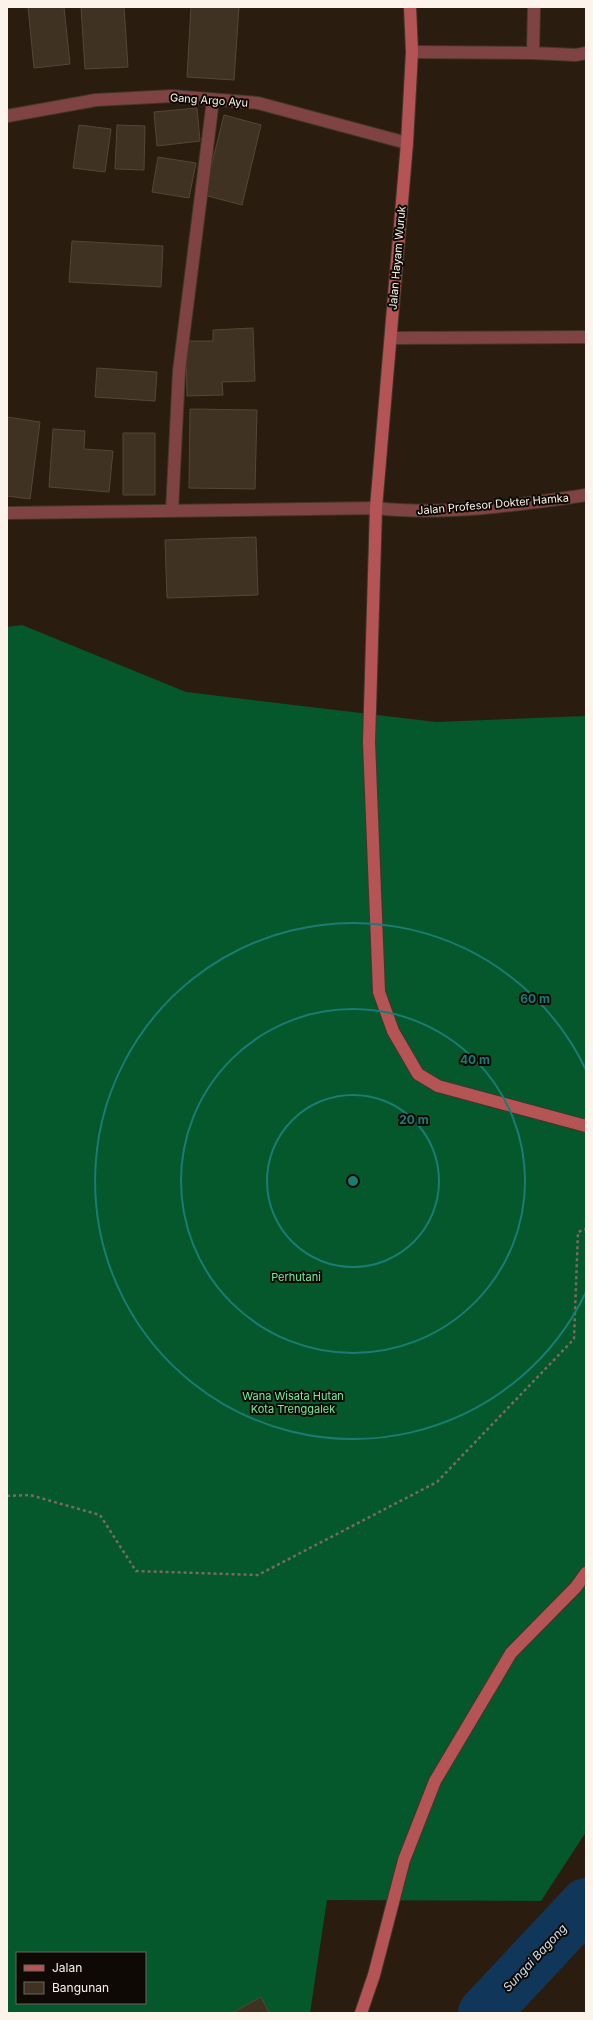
<svg xmlns="http://www.w3.org/2000/svg" width="593" height="2020" font-family="Inter,sans-serif">
<rect width="100%" height="100%" fill="#2a1d0f"/>
<path fill="#05572c" fill-rule="evenodd" d="M22 625 186 692 436 722 586 716V1832L541 1901 327 1900 310 2013H7V627ZM17 1953H145V2003H17Z"/>
<g fill="none" stroke-linecap="round" stroke-linejoin="round">
<path stroke="#10375a" stroke-width="52" d="M484 2013 586 1904"/>
</g>
<path fill="#3f3223" stroke="#554637" d="M28 7H64L70 64 34 68Z
M81 7H124L128 67 85 69Z
M191 7H239L234 80 187 77Z
M197 108 200 141 157 146 154 112Z
M224 115 261 125 242 205 204 195Z
M79 125 111 129 105 172 73 168Z
M117 125 145 126 144 170 115 169Z
M158 157 196 163 189 198 152 192Z
M72 241 163 246 161 287 69 282Z
M253 328 255 381 222 382 223 395 187 396 186 341H213V330Z
M97 368 157 372 155 401 95 397Z
M190 409 257 410 255 489 189 488Z
M7 417 40 422 30 499 7 496Z
M53 429 85 431 84 449 113 451 109 492 49 487Z
M123 433H155V495H123Z
M256 537 258 595 167 598 165 540Z
M261 1997 269 2013H232Z"/>
<g fill="none" stroke-linecap="round" stroke-linejoin="round">
<g stroke="#433729" stroke-width="14">
<path id="street" d="M412 52 533 53 576 55 586 53
M533 53 534 7
M7 116 96 100 172 96 258 103 407 143
M391 338 586 337
M172 511 179 371 213 100
M7 513 376 508C444 516 519 505 586 495"/>
</g>
<g stroke="#433729" stroke-width="14">
<path id="secondary" d="M410 7 412 52 407 143 376 508 369 742 379 992 393 1031 418 1074 438 1086 586 1126
M361 2013 374 1975 404 1860 435 1781 511 1653 576 1587 586 1573"/>
</g>
<path stroke="#786c60" stroke-width="2.5" stroke-dasharray="3 3" stroke-linecap="butt" d="M7 1496 30 1495 100 1515 136 1571 258 1575 437 1482 574 1339 578 1232 586 1229"/>
<use href="#street" stroke="#804343" stroke-width="12"/>
<use href="#secondary" stroke="#b55455" stroke-width="12"/>
</g>
<g fill="none" stroke="#1b7c74" stroke-width="2">
<circle cx="353" cy="1181" r="86"/>
<circle cx="353" cy="1181" r="172"/>
<path d="M586 1292A258 258 0 1 1 586 1070"/>
</g>
<g text-anchor="middle" stroke-width="4" stroke-linejoin="round" paint-order="stroke">
<g font-size="11" fill="#fcf3ea" stroke="#0e0904">
<text transform="translate(209 100) rotate(4)" y="4">Gang Argo Ayu</text>
<text transform="translate(397 258) rotate(-85)" y="4">Jalan Hayam Wuruk</text>
<text transform="translate(493 504) rotate(-5)" y="4">Jalan Profesor Dokter Hamka</text>
</g>
<g font-size="11" fill="#74ed9e" stroke="#0e0904">
<text x="296" y="1281">Perhutani</text>
<text x="293" y="1400">Wana Wisata Hutan<tspan x="293" dy="13">Kota Trenggalek</tspan></text>
</g>
<g font-size="12" font-style="italic" fill="#d0e1f4" stroke="#0e0904">
<text transform="translate(535 1958) rotate(-47)" y="4">Sungai Bagong</text>
</g>
</g>
<circle cx="353" cy="1181" r="6" fill="#1b7c74" stroke="#0e0904" stroke-width="2"/>
<g font-size="12" text-anchor="middle" font-weight="bold" fill="#1b7c74" stroke="#0e0904" stroke-width="4" stroke-linejoin="round" paint-order="stroke">
<text x="535" y="1003">60 m</text>
<text x="475" y="1064">40 m</text>
<text x="414" y="1124">20 m</text>
</g>
<rect width="593" height="2020" fill="none" stroke="#fcf3ea" stroke-width="16"/>
<rect x="16" y="1952" width="130" height="52" fill="#0e0904" stroke="#6d6760"/>
<rect x="24" y="1965" width="20" height="6" fill="#b55455" stroke="#6d6760"/>
<text x="52" y="1972" font-size="12" fill="#fcf3ea">Jalan</text>
<rect x="24" y="1982" width="20" height="12" fill="#3f3223" stroke="#6d6760"/>
<text x="52" y="1992" font-size="12" fill="#fcf3ea">Bangunan</text>
</svg>
